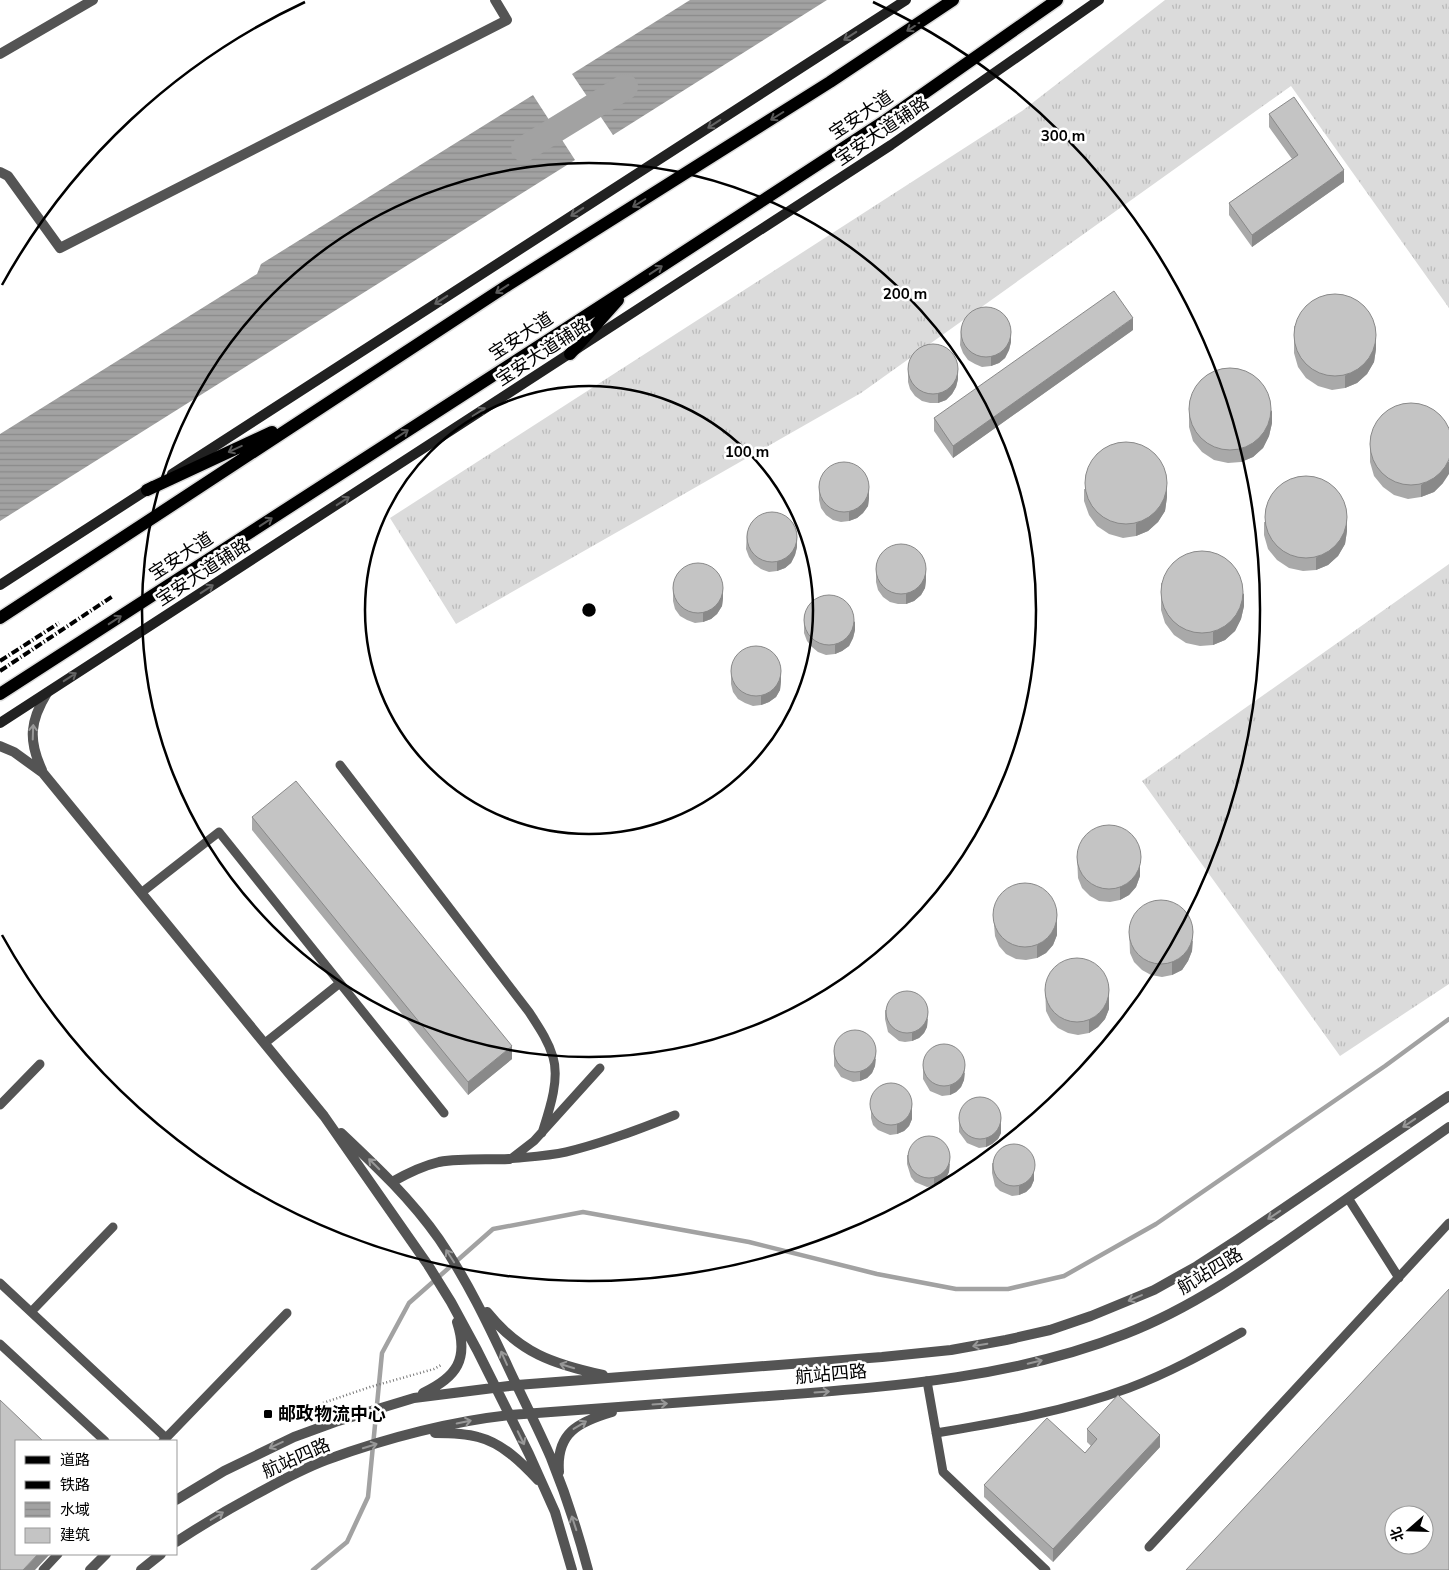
<svg xmlns="http://www.w3.org/2000/svg" width="1449" height="1570" font-family="Mulish,'Noto Sans SC',sans-serif">
<defs>
<pattern id="grass-tufts" width="24" height="20" patternUnits="userSpaceOnUse" patternTransform="scale(1.25)"><rect width="24" height="20" fill="#dbdbdb"/><path d="M3 7l-1-3M5 7V3M7 7l1-3M15 17l-1-3M17 17v-4M19 17l1-3" fill="none" stroke="#bababa"/></pattern>
<pattern id="water-rules" width="6" height="5" patternUnits="userSpaceOnUse" patternTransform="scale(1.25)"><rect width="6" height="5" fill="#a2a2a2"/><path d="M0 2.5h6" fill="none" stroke="#8a8a8a"/></pattern>
</defs>
<rect width="100%" height="100%" fill="#fff"/>
<path fill="url(#grass-tufts)" d="M1165 0H1449V308L1291 86 861 393 456 624 390 518 1022 111Z
M1449 564V984L1340 1056 1142 781Z"/>
<path fill="url(#water-rules)" d="M690 0H827L613 135 572 74Z
M533 95 575 160 0 521V434L257 274 261 264Z"/>
<g fill="none" stroke-linecap="round" stroke-linejoin="round">
<path stroke="#a2a2a2" stroke-width="4.5" d="M313 1570 347 1542 368 1497 382 1353 409 1303 493 1229 583 1212 749 1242 877 1274 956 1289H1008L1064 1276 1156 1224 1385 1066 1449 1019"/>
<path stroke="#a2a2a2" stroke-width="26" d="M524 149 625 87"/>
<g stroke="#dbdbdb" stroke-width="15">
<path id="primary" d="M570 354 618 300
M147 490 272 432
M0 618 508 285 830 82 953 0
M0 694 630 287 886 120 1057 0"/>
</g>
<path stroke="#767676" stroke-width="2.5" stroke-dasharray="1 2.5" stroke-linecap="butt" d="M323 1403 370 1387 434 1369 441 1365"/>
<path stroke="#545454" stroke-width="9" d="M340 765 529 1012C538 1026 548 1040 553 1057 560 1080 549 1111 542 1133
M141 893 219 832 444 1113
M265 1043 340 983
M0 1105 40 1064
M512 1158 534 1141 600 1068
M509 1159C528 1157 548 1156 566 1152 604 1143 640 1129 675 1115
M1348 1198 1399 1278
M0 1283 166 1438 163 1441
M31 1312 113 1227
M0 1344 105 1441
M927 1381 943 1472 1046 1570
M936 1433C1002 1422 1067 1411 1129 1388 1169 1373 1205 1353 1242 1332
M166 1438 287 1313
M1149 1547 1449 1223
M43 1570 58 1554"/>
<path stroke="#545454" stroke-width="10" d="M0 172 8 176 60 248 507 20 495 0
M392 1182C406 1174 422 1166 439 1162 462 1158 486 1160 509 1159"/>
<path stroke="#545454" stroke-width="10" d="M0 54 93 0
M0 746 14 752 43 773 324 1116 428 1265 451 1302 477 1350 529 1454 555 1512 572 1570
M42 770C28 740 30 721 47 693
M341 1133C376 1166 411 1199 439 1239 467 1280 488 1324 509 1369 523 1399 538 1428 551 1458 566 1495 578 1532 588 1570
M487 1312C520 1353 553 1364 603 1375
M423 1393C457 1377 469 1359 457 1322
M435 1433C449 1433 464 1433 478 1437 502 1443 521 1462 538 1480
M559 1472C556 1433 578 1422 612 1412
M176 1500 224 1471 294 1437 335 1422 414 1398 517 1385 882 1357 951 1350 1006 1340 1050 1330 1091 1316 1154 1290 1197 1266 1237 1240 1449 1096
M176 1542C205 1523 234 1506 264 1490 284 1479 305 1468 326 1460 384 1439 447 1422 510 1415 600 1409 691 1402 782 1395 898 1386 1016 1377 1125 1334 1192 1308 1250 1267 1308 1226 1355 1193 1402 1160 1449 1127
M90 1570 106 1554
M141 1570 161 1554"/>
<path stroke="#212121" stroke-width="10" d="M172 474 906 0
M0 585 153 486
M0 723 891 145 1099 0"/>
<use href="#primary" stroke="#000" stroke-width="12"/>
<path stroke="#000" stroke-width="4" stroke-dasharray="8 2.5 1 2.5" stroke-linecap="butt" d="M0 661 59 623
M0 671 113 596"/>
</g>
<path fill="#a9a9a9" d="M1269 114 1344 182 1252 247 1229 215V203L1292 159 1269 127Z
M1294 326 1376 349 1374 362 1367 374 1357 383 1345 388 1332 390 1318 386 1306 378 1298 367 1294 353Z
M961 327 1011 342 1009 350 1005 358 999 363 991 366 982 367 975 364 968 360 963 353 960 345Z
M1133 330 953 458 934 431V418Z
M908 364 958 379 956 387 952 394 946 400 938 403H930L922 401 915 396 910 389 908 382Z
M1189 414 1272 423 1269 436 1263 448 1253 457 1241 462 1228 463 1214 460 1202 452 1193 441 1189 427Z
M1370 450 1443 483 1434 492 1421 497 1408 499 1394 495 1383 487 1374 476 1370 462Z
M819 482 869 498 868 506 863 513 857 518 849 521 841 522 833 520 826 515 821 508 819 500Z
M1084 489 1167 497 1165 511 1158 522 1148 531 1136 536 1123 538 1109 534 1097 526 1089 515 1084 501Z
M1264 522 1347 531 1345 544 1338 556 1328 565 1316 570 1303 571 1289 568 1277 560 1268 549 1264 535Z
M747 532 797 547 795 555 791 563 785 568 777 571 769 572 761 569 754 564 749 557 746 549Z
M876 564 926 580 925 588 921 595 914 601 906 604H898L890 602 883 597 878 590 876 582Z
M673 583 723 598 722 606 717 614 711 619 703 622 695 623 687 620 680 616 675 609 673 601Z
M1161 583 1244 606 1241 619 1235 631 1225 640 1213 645 1200 646 1186 643 1174 635 1165 623 1161 610Z
M804 615 855 630 853 638 849 646 842 651 835 654 826 655 818 652 812 647 807 641 804 633Z
M731 666 781 681 780 690 776 697 769 702 761 705 753 706 745 703 738 699 733 692 731 684Z
M252 817 512 1059 468 1095 252 830Z
M1077 855 1140 876 1136 887 1129 895 1120 900 1110 902 1099 901 1090 896 1082 888 1078 878Z
M993 913 1057 924V935L1053 945 1046 953 1037 958 1026 960 1016 959 1006 954 999 946 995 936Z
M1129 930 1193 941 1192 951 1188 961 1182 970 1172 975 1162 977 1151 975 1142 970 1134 962 1130 953Z
M1045 988 1109 1009 1105 1019 1098 1027 1089 1033 1078 1035 1068 1033 1058 1028 1051 1021 1046 1011Z
M885 1010 928 1019 927 1027 924 1033 919 1038 912 1041 905 1042 899 1041 888 1032 885 1019Z
M834 1049 876 1059 875 1066 872 1073 867 1078 860 1081 853 1082 841 1077 834 1066Z
M923 1063 965 1073 964 1080 961 1087 956 1092 950 1095 942 1096 930 1091 923 1079Z
M871 1109 912 1112V1119L909 1126 904 1131 897 1134 890 1135 878 1130 873 1125 871 1118Z
M959 1122 1001 1125V1133L998 1139 992 1144 986 1147 979 1148 967 1143 959 1132Z
M907 1155 950 1164 949 1172 946 1178 941 1183 934 1186 927 1187 915 1182 911 1177 907 1164Z
M992 1163 1034 1173V1180L1031 1187 1026 1192 1019 1195 1012 1196 1000 1191 995 1186 992 1173Z
M1087 1429 1160 1447 1053 1562 984 1497V1485L1085 1453 1091 1446 1087 1442Z"/>
<path fill="#898989" d="M1344 170V182L1252 247V235Z
M1133 318V330L953 458V446Z
M1011 333V342L1009 350 1005 358 999 363 991 366V357Z
M1376 337V349L1374 362 1367 374 1357 383 1345 388V376Z
M958 369V379L956 387 952 394 946 400 938 403V393Z
M1272 410V423L1269 436 1263 448 1253 457 1241 462V449Z
M1449 461V474L1443 483 1434 492 1421 497V485Z
M1167 485V497L1165 511 1158 522 1148 531 1136 536V524Z
M869 488V498L868 506 863 513 857 518 849 521V512Z
M1347 519V531L1345 544 1338 556 1328 565 1316 570V558Z
M797 538V547L795 555 791 563 785 568 777 571V562Z
M926 570V580L925 588 921 595 914 601 906 604V594Z
M723 589V598L722 606 717 614 711 619 703 622V613Z
M1244 593V606L1241 619 1235 631 1225 640 1213 645V632Z
M855 621V630L853 638 849 646 842 651 835 654V645Z
M781 672V681L780 690 776 697 769 702 761 705V696Z
M1140 853V876L1136 887 1129 895 1120 900V887Z
M1057 911V935L1053 945 1046 953 1037 958V946Z
M1193 928 1192 951 1188 961 1182 970 1172 975V962Z
M1109 986V1009L1105 1019 1098 1027 1089 1033V1020Z
M928 1010 927 1027 924 1033 919 1038 912 1041V1032Z
M512 1046V1059L468 1095V1082Z
M876 1050 875 1066 872 1073 867 1078 860 1081V1072Z
M965 1064 964 1080 961 1087 956 1092 950 1095V1086Z
M912 1103V1119L909 1126 904 1131 897 1134V1124Z
M1001 1116V1133L998 1139 992 1144 986 1147V1138Z
M950 1155 949 1172 946 1178 941 1183 934 1186V1177Z
M1034 1164V1180L1031 1187 1026 1192 1019 1195V1186Z
M1160 1435V1447L1053 1562V1549Z
M38 1554H50L35 1570H23Z"/>
<path fill="#c4c4c4" stroke="#898989" fill-rule="evenodd" d="M1294 97 1344 170 1252 235 1229 203 1298 155 1269 114Z
M1114 291 1133 318 953 446 934 418Z
M1294 335a41 41 0 1 1 82 0a41 41 0 1 1-82 0Z
M961 332a25 25 0 1 1 50 0a25 25 0 1 1-50 0Z
M908 369a25 25 0 1 1 50 0a25 25 0 1 1-50 0Z
M1189 409a41 41 0 1 1 82 0a41 41 0 1 1-82 0Z
M1370 444a41 41 0 1 1 82 0a41 41 0 1 1-82 0Z
M1085 483a41 41 0 1 1 82 0a41 41 0 1 1-82 0Z
M819 487a25 25 0 1 1 50 0a25 25 0 1 1-50 0Z
M1265 517a41 41 0 1 1 82 0a41 41 0 1 1-82 0Z
M747 537a25 25 0 1 1 50 0a25 25 0 1 1-50 0Z
M876 569a25 25 0 1 1 50 0a25 25 0 1 1-50 0Z
M1161 592a41 41 0 1 1 82 0a41 41 0 1 1-82 0Z
M673 588a25 25 0 1 1 50 0a25 25 0 1 1-50 0Z
M804 620a25 25 0 1 1 50 0a25 25 0 1 1-50 0Z
M731 671a25 25 0 1 1 50 0a25 25 0 1 1-50 0Z
M296 781 512 1046 468 1082 252 817Z
M1077 857a32 32 0 1 1 64 0a32 32 0 1 1-64 0Z
M993 915a32 32 0 1 1 64 0a32 32 0 1 1-64 0Z
M1129 932a32 32 0 1 1 64 0a32 32 0 1 1-64 0Z
M1045 990a32 32 0 1 1 64 0a32 32 0 1 1-64 0Z
M886 1012a21 21 0 1 1 42 0a21 21 0 1 1-42 0Z
M834 1051a21 21 0 1 1 42 0a21 21 0 1 1-42 0Z
M923 1065a21 21 0 1 1 42 0a21 21 0 1 1-42 0Z
M870 1104a21 21 0 1 1 42 0a21 21 0 1 1-42 0Z
M959 1118a21 21 0 1 1 42 0a21 21 0 1 1-42 0Z
M908 1157a21 21 0 1 1 42 0a21 21 0 1 1-42 0Z
M993 1165a21 21 0 1 1 42 0a21 21 0 1 1-42 0Z
M1449 1289V1570H1186ZM1394 1515H1424V1545H1394Z
M1118 1395 1160 1435 1053 1549 984 1485 1047 1418 1085 1453 1097 1439 1087 1429Z
M0 1400 43 1441H16V1554H38L23 1570H0Z"/>
<defs><path id="oneway-shaft" d="M-6 0H5M1.5-3L5.5 0L1.5 3" fill="none" stroke-width="1.6" stroke-linecap="round" stroke-linejoin="round" transform="scale(1.25)"/></defs>
<g stroke="#595959">
<use href="#oneway-shaft" transform="translate(913 27) rotate(146)"/>
<use href="#oneway-shaft" transform="translate(777 116) rotate(148)"/>
<use href="#oneway-shaft" transform="translate(639 203) rotate(148)"/>
<use href="#oneway-shaft" transform="translate(656 270) rotate(-33)"/>
<use href="#oneway-shaft" transform="translate(502 289) rotate(147)"/>
<use href="#oneway-shaft" transform="translate(402 434) rotate(-33)"/>
<use href="#oneway-shaft" transform="translate(235 449) rotate(155)"/>
<use href="#oneway-shaft" transform="translate(266 522) rotate(-33)"/>
<use href="#oneway-shaft" transform="translate(115 620) rotate(-33)"/>
</g>
<g stroke="#646464">
<use href="#oneway-shaft" transform="translate(850 36) rotate(147)"/>
<use href="#oneway-shaft" transform="translate(714 124) rotate(147)"/>
<use href="#oneway-shaft" transform="translate(577 212) rotate(147)"/>
<use href="#oneway-shaft" transform="translate(441 300) rotate(147)"/>
<use href="#oneway-shaft" transform="translate(479 412) rotate(-33)"/>
<use href="#oneway-shaft" transform="translate(343 501) rotate(-33)"/>
<use href="#oneway-shaft" transform="translate(207 589) rotate(-33)"/>
<use href="#oneway-shaft" transform="translate(70 677) rotate(-33)"/>
</g>
<g stroke="#989898">
<use href="#oneway-shaft" transform="translate(33 732) rotate(-88)"/>
<use href="#oneway-shaft" transform="translate(1409 1123) rotate(146)"/>
<use href="#oneway-shaft" transform="translate(374 1164) rotate(-135)"/>
<use href="#oneway-shaft" transform="translate(1274 1215) rotate(146)"/>
<use href="#oneway-shaft" transform="translate(450 1256) rotate(-123)"/>
<use href="#oneway-shaft" transform="translate(1135 1298) rotate(157)"/>
<use href="#oneway-shaft" transform="translate(980 1345) rotate(170)"/>
<use href="#oneway-shaft" transform="translate(504 1358) rotate(-114)"/>
<use href="#oneway-shaft" transform="translate(1035 1362) rotate(-13)"/>
<use href="#oneway-shaft" transform="translate(567 1366) rotate(-163)"/>
<use href="#oneway-shaft" transform="translate(822 1392) rotate(-4)"/>
<use href="#oneway-shaft" transform="translate(660 1404) rotate(-4)"/>
<use href="#oneway-shaft" transform="translate(464 1422) rotate(-12)"/>
<use href="#oneway-shaft" transform="translate(580 1425) rotate(-31)"/>
<use href="#oneway-shaft" transform="translate(521 1438) rotate(64)"/>
<use href="#oneway-shaft" transform="translate(276 1445) rotate(155)"/>
<use href="#oneway-shaft" transform="translate(370 1446) rotate(-17)"/>
<use href="#oneway-shaft" transform="translate(217 1516) rotate(-31)"/>
<use href="#oneway-shaft" transform="translate(574 1523) rotate(-108)"/>
</g>
<g fill="none" stroke="#000" stroke-width="2.5">
<circle cx="589" cy="610" r="224"/>
<circle cx="589" cy="610" r="447"/>
<path d="M2 285A671 671 0 0 1 305 2M873 2A671 671 0 1 1 2 935"/>
</g>
<rect fill="#000" stroke="#fff" stroke-width="2" x="263" y="1409" width="10" height="10" rx="2.5"/>
<g text-anchor="middle" stroke-width="5" stroke-linejoin="round" paint-order="stroke">
<g font-size="18" fill="#000" stroke="#fff">
<text transform="translate(861 115) rotate(-34)" y="6">宝安大道</text>
<text transform="translate(882 131) rotate(-34)" y="6">宝安大道辅路</text>
<text transform="translate(521 336) rotate(-33)" y="6">宝安大道</text>
<text transform="translate(543 352) rotate(-33)" y="6">宝安大道辅路</text>
<text transform="translate(181 556) rotate(-33)" y="6">宝安大道</text>
<text transform="translate(203 572) rotate(-33)" y="6">宝安大道辅路</text>
<text transform="translate(1210 1271) rotate(-31)" y="6">航站四路</text>
<text transform="translate(831 1374) rotate(-5)" y="6">航站四路</text>
<text transform="translate(296 1458) rotate(-24)" y="6">航站四路</text>
</g>
<g font-size="18" font-weight="bold" fill="#000" stroke="#fff" text-anchor="start">
<text x="278" y="1420">邮政物流中心</text>
</g>
</g>
<circle cx="589" cy="610" r="8" fill="#000" stroke="#fff" stroke-width="2.5"/>
<g font-size="15" text-anchor="middle" font-weight="bold" fill="#000" stroke="#fff" stroke-width="5" stroke-linejoin="round" paint-order="stroke">
<text x="1063" y="141">300 m</text>
<text x="905" y="299">200 m</text>
<text x="747" y="457">100 m</text>
</g>
<rect x="15" y="1440" width="162" height="115" fill="#ffffff" stroke="#999999"/>
<rect x="25" y="1456" width="25" height="8" fill="#000000" stroke="#999999"/>
<text x="60" y="1465" font-size="15" fill="#000000">道路</text>
<rect x="25" y="1481" width="25" height="8" fill="#000000" stroke="#999999"/>
<text x="60" y="1490" font-size="15" fill="#000000">铁路</text>
<rect x="25" y="1502" width="25" height="15" fill="url(#water-rules)" stroke="#999999"/>
<text x="60" y="1515" font-size="15" fill="#000000">水域</text>
<rect x="25" y="1528" width="25" height="15" fill="#c4c4c4" stroke="#999999"/>
<text x="60" y="1540" font-size="15" fill="#000000">建筑</text>
<g transform="translate(1409 1530) rotate(250)"><circle r="24" fill="#ffffff" stroke="#999999"/>
<path d="M0-4L9 19L0 12L-9 19Z" fill="#000000"/>
<text y="-8" font-size="14" font-weight="bold" text-anchor="middle" fill="#000000">北</text>
</g>
</svg>
